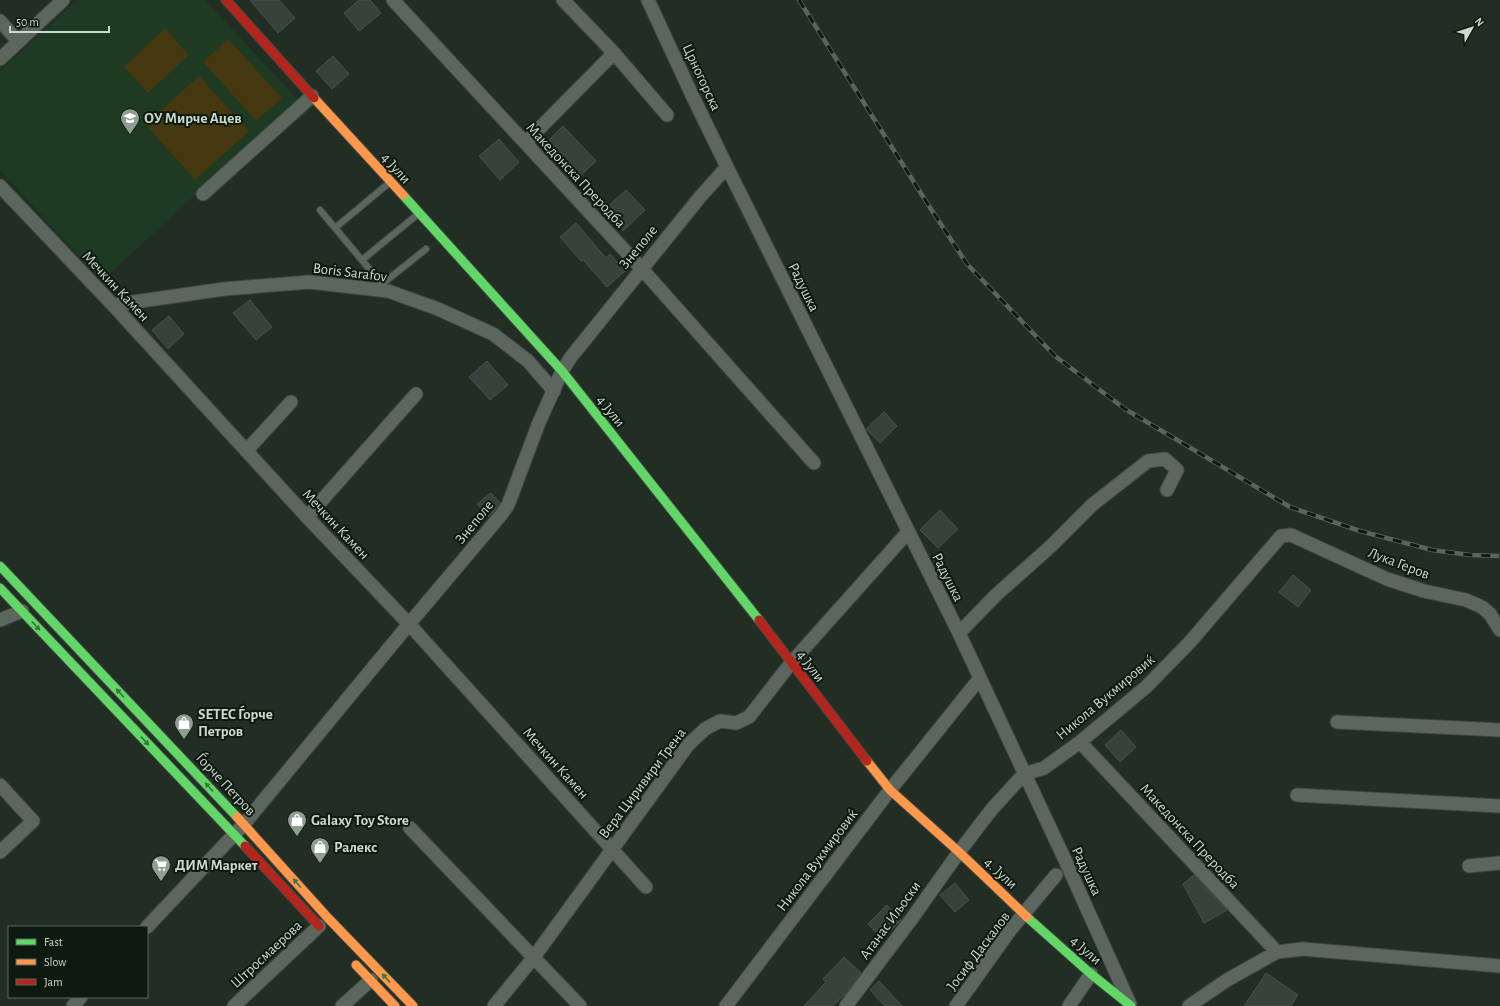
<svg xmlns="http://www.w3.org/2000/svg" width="1500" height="1006" font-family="'Alegreya Sans',sans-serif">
<rect width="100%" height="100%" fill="#222e24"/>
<path fill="#1e3a23" d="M77 0H205L298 100 102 281 0 170V71Z"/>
<path fill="#45370e" d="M165 28 189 55 148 93 124 67Z
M228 39 282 98 256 121 203 62Z
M199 76 249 131 195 180 145 124Z"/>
<path fill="#36433d" stroke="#45524c" d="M250 0H279L295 18 278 33Z
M359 0H370L381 13 359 31 344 13Z
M333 56 349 74 332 89 316 71Z
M563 126 596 161 576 180 543 146Z
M499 139 519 162 500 180 479 156Z
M626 190 645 210 623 231 604 210Z
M576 223 606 258 610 254 625 271 607 287 583 260 581 261 560 237Z
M250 300 272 327 256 340 233 313Z
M169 316 184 334 168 349 152 330Z
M487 361 508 385 490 400 469 377Z
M884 412 897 426 880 443 866 429Z
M491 493 500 503 489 517 477 504Z
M940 510 958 529 938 548 920 530Z
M1293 575 1311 590 1298 607 1279 592Z
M1121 730 1136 747 1120 762 1105 745Z
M1194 875 1227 910 1204 923 1183 884Z
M955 883 969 900 955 912 940 895Z
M887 905 901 920 882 939 868 924Z
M844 957 861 973 846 993 833 1006H804L826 982 823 979Z
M1266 973 1298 995 1291 1006H1244Z
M879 981 902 1006H885L870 990Z"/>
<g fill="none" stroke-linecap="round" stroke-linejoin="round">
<g stroke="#3e4940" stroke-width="8">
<path id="lane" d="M320 210 386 289
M335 228 389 183
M362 260 418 214
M382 284 426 249"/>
</g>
<g stroke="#3e4940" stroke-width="15">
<path id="street" d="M393 0 641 268 814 463
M563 0 614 53 667 115
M648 0 692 95 727 167 959 633 1065 860 1130 1004
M0 21 18 41
M0 59 63 0
M525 143 614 53
M0 186 113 305 307 517 409 624 646 887
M203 194 312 96
M113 305 224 289 309 282 388 291 438 309 493 334 528 361 554 391
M246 451 291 402
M307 517 416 394
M0 620 22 611
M959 633 996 595 1051 546 1092 505 1148 461 1165 459 1177 470 1167 490
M1337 722 1500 730
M1080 742 1277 952
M0 785 33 821 0 852
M1297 795 1500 806
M410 828 580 1006
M1469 866 1500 863
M147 927 244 824 409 624 501 515 508 505 538 425 562 371 571 357 700 197 727 167
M73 1006 81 997
M234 1006 319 926
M342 1006 371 980
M494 1006 534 957 688 745 705 729 720 721 736 723 749 717 791 663 908 532
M726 1006 890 790 980 678
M846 1006 913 917 959 852 992 809 1024 774 1044 768 1080 742 1146 687 1190 642 1281 536 1291 535 1387 579 1424 591 1466 600 1482 607 1490 614 1500 630
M956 1006 1011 929 1056 875
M1069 1006 1091 974
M1189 1006 1227 980 1277 952 1303 949 1500 966"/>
</g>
<g stroke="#3e4940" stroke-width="11">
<path id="fast" d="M403 195 562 371 759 620
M0 566 237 817
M0 588 245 846
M1027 917 1091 974 1131 1006"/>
</g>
<g stroke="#3e4940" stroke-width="11">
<path id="slow" d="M314 98 403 195
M867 761 890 790 959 852 1027 917
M237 817 328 918 413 1006
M356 965 395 1006"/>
</g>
<g stroke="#3e4940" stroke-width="11">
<path id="jam" d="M226 0 314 98
M759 620 867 761
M245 846 319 926"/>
</g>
<use href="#lane" stroke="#5c665e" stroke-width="6"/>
<use href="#street" stroke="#5c665e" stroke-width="13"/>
<use href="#fast" stroke="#63d668" stroke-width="9"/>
<use href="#slow" stroke="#ff974d" stroke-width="9"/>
<use href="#jam" stroke="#b3261e" stroke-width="9"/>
<g stroke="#59645b" stroke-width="4.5">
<path id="rail" d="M799 0 929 206 967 264 1055 356 1125 409 1290 507 1360 531 1432 550 1470 555 1500 556"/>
</g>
<use href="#rail" stroke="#0e1910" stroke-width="3" stroke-dasharray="9" stroke-linecap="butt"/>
</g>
<defs><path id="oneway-solid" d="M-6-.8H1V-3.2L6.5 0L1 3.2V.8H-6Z"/></defs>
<g fill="#38783c">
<use href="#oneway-solid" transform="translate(36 626) rotate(47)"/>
<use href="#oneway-solid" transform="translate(120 693) rotate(-133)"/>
<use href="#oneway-solid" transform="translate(145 741) rotate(47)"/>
<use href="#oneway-solid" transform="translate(209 787) rotate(-133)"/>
<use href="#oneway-solid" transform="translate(297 883) rotate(-132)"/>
<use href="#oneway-solid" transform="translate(386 978) rotate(-133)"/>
</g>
<defs>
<g id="school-pin" transform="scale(1)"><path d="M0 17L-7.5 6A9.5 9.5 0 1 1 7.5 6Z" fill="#909e92" stroke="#0e1910"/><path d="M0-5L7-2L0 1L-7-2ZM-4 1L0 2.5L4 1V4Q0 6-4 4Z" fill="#fff"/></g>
<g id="shop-pin" transform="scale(1)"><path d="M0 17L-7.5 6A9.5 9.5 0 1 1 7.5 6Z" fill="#909e92" stroke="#0e1910"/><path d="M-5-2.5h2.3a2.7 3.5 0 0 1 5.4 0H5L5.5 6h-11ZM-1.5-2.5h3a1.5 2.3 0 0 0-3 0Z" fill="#fff"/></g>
<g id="supermarket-pin" transform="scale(1)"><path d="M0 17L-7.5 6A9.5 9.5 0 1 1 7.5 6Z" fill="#909e92" stroke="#0e1910"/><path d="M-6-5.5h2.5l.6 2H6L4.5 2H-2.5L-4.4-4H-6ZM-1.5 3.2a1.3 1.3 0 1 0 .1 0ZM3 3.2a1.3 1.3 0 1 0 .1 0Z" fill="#fff"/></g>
</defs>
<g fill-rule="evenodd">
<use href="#school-pin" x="130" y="118"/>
<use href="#shop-pin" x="184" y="723"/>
<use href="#shop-pin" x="297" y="820"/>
<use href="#shop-pin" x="320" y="847"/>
<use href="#supermarket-pin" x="161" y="865"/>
</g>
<g text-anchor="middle" stroke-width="4" stroke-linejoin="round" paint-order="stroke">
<g font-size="15" fill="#ccdacd" stroke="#0e1910">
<text transform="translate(702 77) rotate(65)" y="5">Црногорска</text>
<text transform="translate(396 168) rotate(48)" y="5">4 Јули</text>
<text transform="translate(576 175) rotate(47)" y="5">Македонска Преродба</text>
<text transform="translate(638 247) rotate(-51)" y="5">Знеполе</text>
<text transform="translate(350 272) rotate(7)" y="5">Boris Sarafov</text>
<text transform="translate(116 286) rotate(47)" y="5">Мечкин Камен</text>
<text transform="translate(804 287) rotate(64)" y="5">Радушка</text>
<text transform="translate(611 411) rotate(52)" y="5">4 Јули</text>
<text transform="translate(474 522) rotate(-51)" y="5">Знеполе</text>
<text transform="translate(336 524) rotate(47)" y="5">Мечкин Камен</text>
<text transform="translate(1399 563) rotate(21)" y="5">Лука Геров</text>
<text transform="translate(948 577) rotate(63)" y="5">Радушка</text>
<text transform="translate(811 666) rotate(53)" y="5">4 Јули</text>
<text transform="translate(1105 697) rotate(-40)" y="5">Никола Вукмировиќ</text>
<text transform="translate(556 763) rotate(48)" y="5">Мечкин Камен</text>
<text transform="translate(642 783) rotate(-53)" y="5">Вера Циривири Трена</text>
<text transform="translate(226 784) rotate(47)" y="5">Ѓорче Петров</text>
<text transform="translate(1190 836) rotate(47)" y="5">Македонска Преродба</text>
<text transform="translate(817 860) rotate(-53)" y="5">Никола Вукмировиќ</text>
<text transform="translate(1087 871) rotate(65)" y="5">Радушка</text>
<text transform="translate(1001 873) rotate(43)" y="5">4. Јули</text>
<text transform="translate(890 920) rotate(-54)" y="5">Aтанас Иљоски</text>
<text transform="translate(1086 950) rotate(41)" y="5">4 Јули</text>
<text transform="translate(978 951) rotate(-53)" y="5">Јосиф Даскалов</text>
<text transform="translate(266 954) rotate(-43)" y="5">Штросмаерова</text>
</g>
<g font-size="15" font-weight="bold" fill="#ccdacd" stroke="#0e1910" text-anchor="start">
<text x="144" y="123">ОУ Мирче Ацев</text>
<text x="198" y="719">SETEC Ѓорче<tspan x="198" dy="17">Петров</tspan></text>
<text x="311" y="825">Galaxy Toy Store</text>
<text x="334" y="852">Ралекс</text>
<text x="175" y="870">ДИМ Маркет</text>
</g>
</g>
<rect x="8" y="926" width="140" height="72" fill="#0e1910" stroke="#5a665c"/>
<rect x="16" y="939" width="20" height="6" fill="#63d668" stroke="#5a665c"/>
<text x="44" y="946" font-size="12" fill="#ccdacd">Fast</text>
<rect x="16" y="959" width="20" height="6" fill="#ff974d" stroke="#5a665c"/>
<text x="44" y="966" font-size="12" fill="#ccdacd">Slow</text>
<rect x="16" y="979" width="20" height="6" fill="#b3261e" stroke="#5a665c"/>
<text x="44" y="986" font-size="12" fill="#ccdacd">Jam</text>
<g transform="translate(1472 28) rotate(51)" stroke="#0e1910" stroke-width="3" paint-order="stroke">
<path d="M0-3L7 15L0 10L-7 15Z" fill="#ccdacd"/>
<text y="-6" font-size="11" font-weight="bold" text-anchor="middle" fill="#ccdacd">N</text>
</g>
<path d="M10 26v6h99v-6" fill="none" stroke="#ccdacd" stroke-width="2"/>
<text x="16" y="26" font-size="12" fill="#ccdacd" stroke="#0e1910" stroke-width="3" paint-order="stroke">50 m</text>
</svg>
